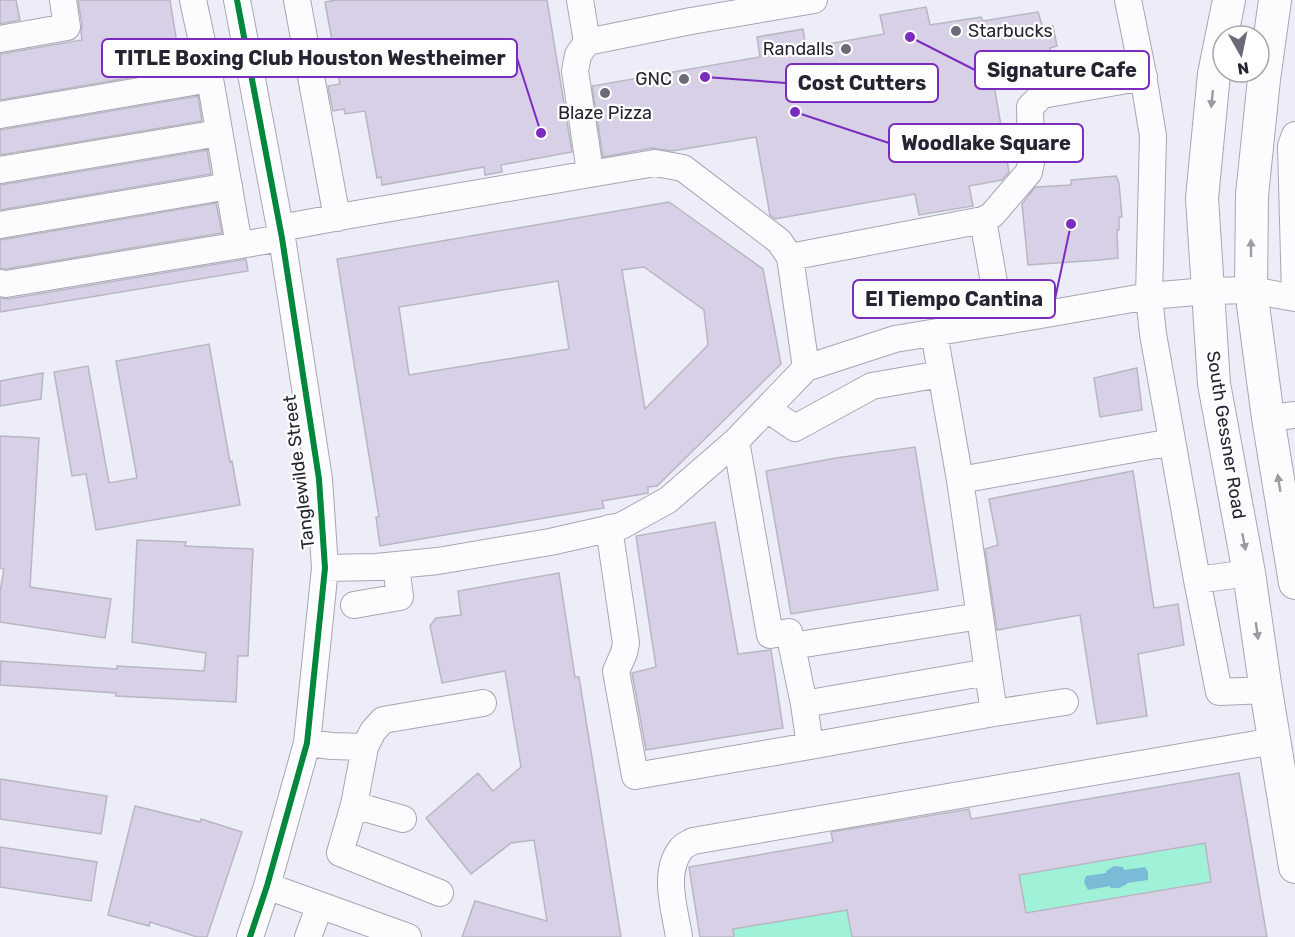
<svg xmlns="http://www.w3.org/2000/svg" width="1295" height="937" font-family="Rubik,sans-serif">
<rect width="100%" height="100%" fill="#ededf9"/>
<path fill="#9ff1d7" d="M1205 843 1211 882 1026 913 1019 875Z
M847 910 852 937H734L733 929Z"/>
<path fill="#7abcd7" d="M1114 866 1123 867 1124 870 1145 867 1148 872V880L1127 883V884L1119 888H1110V886L1088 890 1084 882 1086 876 1106 873V871Z"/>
<path fill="#d8d0e7" stroke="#b8b6c1" stroke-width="1.5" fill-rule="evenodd" d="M0 0H16L20 20 0 24Z
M78 0H170L181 69 0 100V54L82 40 81 32 82 25Z
M336 0H547L572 152 501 165 502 172 485 175 484 167 382 185 381 177 377 178 365 111 345 114 344 109 333 111 328 86 340 84 325 2Z
M926 7 930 25 981 17 983 21 1038 12 1043 28 1053 26 1057 46 1050 48 1054 75 994 85 1009 172 1002 180 969 186 973 206 919 215 915 194 775 219 770 215 756 137 672 151 652 148 603 157 592 86 760 57 757 37 803 29 806 48 884 34 880 15Z
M198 96 202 121 0 155V130Z
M207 150 211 174 0 210V185Z
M1116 176 1119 183 1122 217H1119V230H1117L1118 258 1100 260 1028 265 1022 204 1035 187 1071 185V180Z
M669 202 763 269 781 364 657 486 648 487V493L602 501 604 508 380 546 376 517H379L337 259ZM644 267 704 310 708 345 645 409 622 270ZM558 281 569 349 409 375 399 307Z
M216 203 222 233 6 269 0 268V240Z
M246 259 248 271 0 312V298L8 299Z
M209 344 230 462 232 461 240 505 96 530 86 474 72 476 54 372 88 366 109 483 137 478 116 361Z
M1137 368 1142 410 1100 417 1094 378Z
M43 373 41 399 0 406V381Z
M0 436 39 438 30 587 111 599 105 638 0 622V592L4 569 0 568Z
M915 447 938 590 791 614 766 471 836 458Z
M1133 471 1154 608 1178 604 1184 645 1138 654 1147 716 1097 724 1080 615 997 630 985 549 998 545 989 499Z
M715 522 738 654 771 650 783 728 646 750 632 673 656 667 636 536Z
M137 540 186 542 185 546 253 549 248 656H238L236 702 116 696V693L0 685 1 661 117 669V666L204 671 206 653 132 642Z
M559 573 575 677H579L621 937H462L475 901 547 921 534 840 511 843 471 874 426 818 478 773 493 791 521 767 505 671 442 683 430 626 436 618 461 615 458 591Z
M1239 773 1267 937H852L847 910 733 929 734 937H700L689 867 833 842 831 832 969 809 971 819ZM1205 843 1211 882 1026 913 1019 875Z
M0 779 107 796 101 834 0 819Z
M135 806 200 822 201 819 242 832 207 937H197L150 922 149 926 108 915Z
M0 847 97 862 91 901 0 887Z"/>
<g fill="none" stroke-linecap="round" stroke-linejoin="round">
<g stroke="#a7a7b3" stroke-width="28">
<path id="minor" d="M193 0 210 79 239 245
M237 0 282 238 319 479 325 568 307 743 267 886 250 937
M297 0 337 218
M580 0 587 42
M1128 0 1142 69 1153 136 1149 296 1153 334 1197 580 1249 573
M0 39 67 27 63 0
M0 115 210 79
M1295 135 1291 146 1295 294
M0 170 219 133
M584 175 655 163 683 168 779 241 790 257 983 220 992 215 1029 172 1031 162 1030 107 1042 95 1144 77
M983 220 1001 322
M0 225 229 186
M280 228 356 214 584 175 589 165 575 71 578 55 587 42 691 21 814 0
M790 257 806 368
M0 283 6 284 282 238
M934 333 960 480 1172 442
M767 409 795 428 872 386 941 374
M1268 418 1295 415
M736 441 770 635 789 632 804 704
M609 528 626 643 624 653 616 671 635 776 810 746 804 704 988 672 960 480
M325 568 376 567 438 561 550 542 621 526 668 500 736 441 806 368 895 339 1035 316 1149 296 1207 291 1251 290 1295 298
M1197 580 1219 692 1266 690
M354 605 400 597 396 566
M792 646 980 616
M994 713 1065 702
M307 743 332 746 365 747 354 805 340 853 440 893
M810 746 994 713 988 672
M365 747 373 731 383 720 483 703
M354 805 403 819
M267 886 408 937
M308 937 320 905
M679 937C675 910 662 873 681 849 684 845 690 843 693 841L1274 741"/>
</g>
<g stroke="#a7a7b3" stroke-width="34">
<path id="major" d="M1229 0 1214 74 1202 198 1214 384 1249 573 1265 684 1295 867
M1275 0 1264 79 1252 195 1251 290 1268 418 1295 583"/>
</g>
<use href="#minor" stroke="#fcfcfe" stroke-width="26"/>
<use href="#major" stroke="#fcfcfe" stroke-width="32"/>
<g stroke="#fff" stroke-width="10">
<path id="cycleway" d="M237 0 282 238 319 479 325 568 307 743 267 886 250 937"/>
</g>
<use href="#cycleway" stroke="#00873e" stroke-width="6"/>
</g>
<defs><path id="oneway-solid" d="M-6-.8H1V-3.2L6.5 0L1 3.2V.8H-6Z" transform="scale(1.5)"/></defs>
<g fill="#9b9ba2">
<use href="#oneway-solid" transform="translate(1212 99) rotate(96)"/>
<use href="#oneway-solid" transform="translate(1251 248) rotate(-90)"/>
<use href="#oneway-solid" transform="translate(1279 483) rotate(-99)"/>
<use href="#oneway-solid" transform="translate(1244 542) rotate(79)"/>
<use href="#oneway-solid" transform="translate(1257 631) rotate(82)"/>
</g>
<g fill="#6a6a78" stroke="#fff" stroke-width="2">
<circle cx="956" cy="31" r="6"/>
<circle cx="846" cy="49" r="6"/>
<circle cx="684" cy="79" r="6"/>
<circle cx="605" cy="93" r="6"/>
</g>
<g text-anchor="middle" stroke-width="4.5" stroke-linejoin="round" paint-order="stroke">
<g font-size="18" fill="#242432" stroke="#fff" text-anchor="end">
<text x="968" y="37" text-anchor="start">Starbucks</text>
<text x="834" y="55">Randalls</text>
<text x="672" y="85">GNC</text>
<text x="605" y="119" text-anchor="middle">Blaze Pizza</text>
</g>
<g font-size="18" fill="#242432" stroke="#fff">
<text transform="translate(1226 435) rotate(81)" y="6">South Gessner Road</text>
<text transform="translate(299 472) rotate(-97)" y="6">Tanglewilde Street</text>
</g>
</g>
<path fill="none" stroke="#7b2cbf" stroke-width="2" d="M541 133L517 58M910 37L975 70M705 77L786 83M795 112L889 143M1071 224L1055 299"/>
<g fill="#7b2cbf" stroke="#fff" stroke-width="2">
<circle cx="541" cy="133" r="6"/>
<circle cx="910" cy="37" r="6"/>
<circle cx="705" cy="77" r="6"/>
<circle cx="795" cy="112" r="6"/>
<circle cx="1071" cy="224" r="6"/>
</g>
<g fill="#fff" stroke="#7b2cbf" stroke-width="2">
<rect x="102" y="39" width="415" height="38" rx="6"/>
<rect x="975" y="51" width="174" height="38" rx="6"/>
<rect x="786" y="64" width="152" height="38" rx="6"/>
<rect x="889" y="124" width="194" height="38" rx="6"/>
<rect x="853" y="280" width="202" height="38" rx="6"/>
</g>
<g font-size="20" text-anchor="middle" font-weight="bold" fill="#242432">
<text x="310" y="65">TITLE Boxing Club Houston Westheimer</text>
<text x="1062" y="77">Signature Cafe</text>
<text x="862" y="90">Cost Cutters</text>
<text x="986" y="150">Woodlake Square</text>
<text x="954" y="306">El Tiempo Cantina</text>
</g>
<g transform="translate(1241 54) rotate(171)"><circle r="28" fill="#ffffff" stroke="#a7a7ad" stroke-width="1.5"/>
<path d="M0-4.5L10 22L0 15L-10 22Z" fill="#6a6a78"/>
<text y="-9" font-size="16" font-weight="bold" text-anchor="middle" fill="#242432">N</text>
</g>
</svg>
